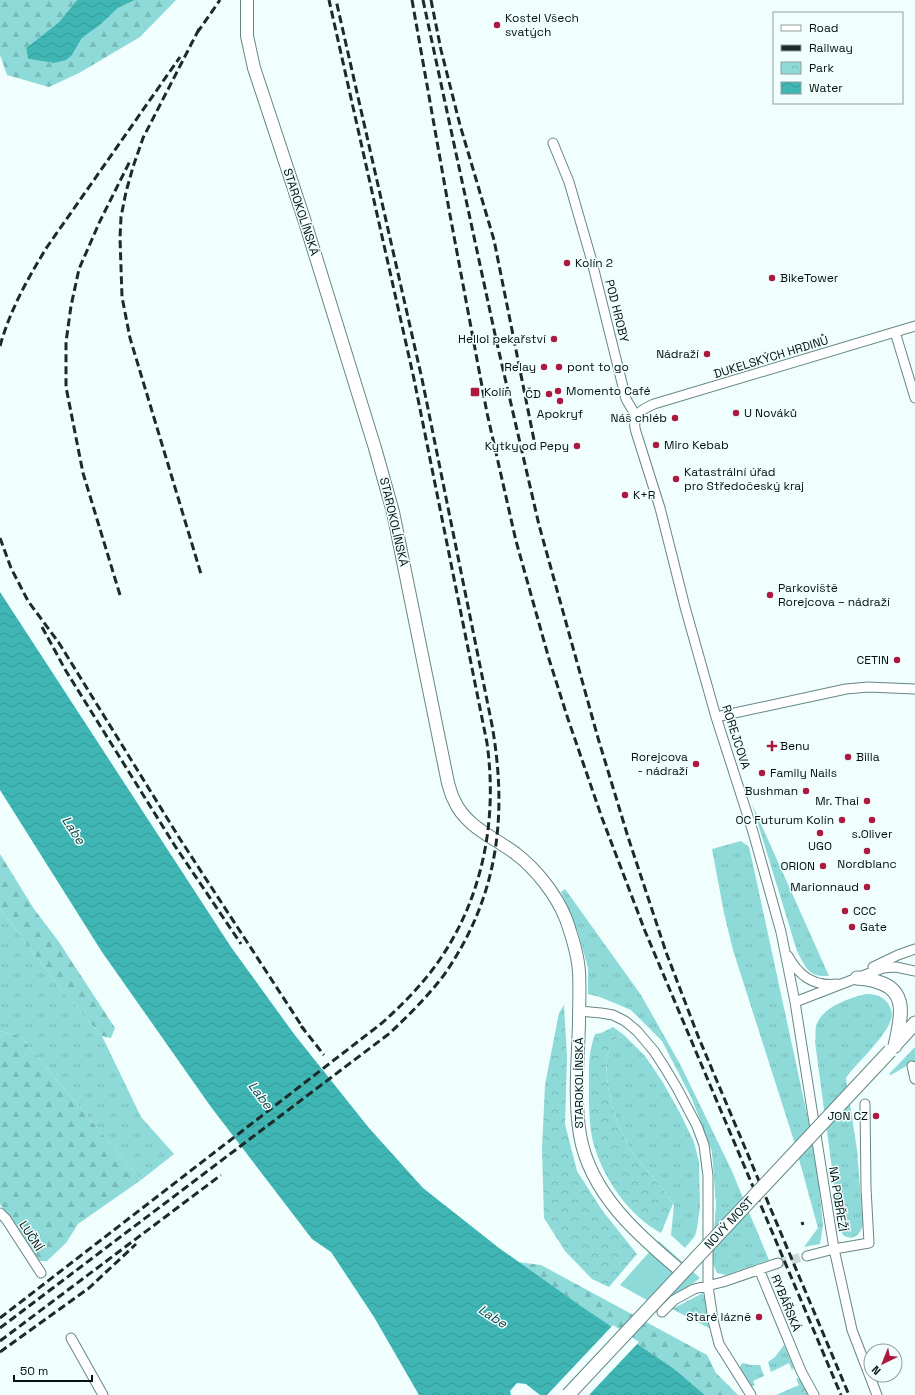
<svg xmlns="http://www.w3.org/2000/svg" width="915" height="1395" font-family="'Space Grotesk',sans-serif">
<defs>
<pattern id="grass-tufts" width="24" height="20" patternUnits="userSpaceOnUse"><rect width="24" height="20" fill="#8ddad8"/><path d="M3 7l-1-3M5 7V3M7 7l1-3M15 17l-1-3M17 17v-4M19 17l1-3" fill="none" stroke="#78bab8"/></pattern>
<pattern id="forest-firs" width="22" height="20" patternUnits="userSpaceOnUse"><rect width="22" height="20" fill="#8ddad8"/><path d="M5 1l3.5 6h-7zM16 11l3.5 6h-7z" fill="#78bab8"/></pattern>
<pattern id="park-crowns" width="20" height="18" patternUnits="userSpaceOnUse"><rect width="20" height="18" fill="#8ddad8"/><path d="M2 6a3 3 0 1 1 6 0M12 15a3 3 0 1 1 6 0" fill="none" stroke="#78bab8"/></pattern>
<pattern id="water-waves" width="16" height="10" patternUnits="userSpaceOnUse"><rect width="16" height="10" fill="#3fb6b4"/><path d="M0 5q4-4 8 0t8 0" fill="none" stroke="#369b9a"/></pattern>
</defs>
<rect width="100%" height="100%" fill="#f0fefd"/>
<path fill="url(#grass-tufts)" d="M752 804 829 976C808 977 806 968 797 951Z
M741 841 749 847 752 860 816 1156 823 1225 820 1244 804 1247 818 1228 794 1141 733 950 724 913 712 849Z
M565 889 641 995 680 1064 731 1169 769 1260 726 1275 717 1273 712 1261 716 1205 712 1152 692 1099 662 1041 631 1010 600 997 588 994V968L578 932 561 892Z
M0 909 61 989 102 1036 141 1117 174 1154 141 1180 20 1036 0 1031Z
M866 994C874 994 880 995 886 1001 889 1004 892 1010 892 1015 890 1034 857 1062 846 1078L857 1150 863 1225C860 1234 854 1242 843 1235L840 1228 815 1042C816 1037 815 1031 816 1026 822 1007 849 998 866 994Z
M624 1035 645 1056 662 1081 680 1113 694 1142 699 1162 700 1207 697 1228 695 1236 685 1248 671 1235 674 1205 663 1189 630 1150 618 1123 610 1100 607 1077 606 1059 612 1041Z
M915 1047V1061L891 1075 889 1074Z
M784 1345 794 1368 792 1370 789 1363 771 1372 768 1362 775 1357Z
M742 1363 751 1365H760L764 1376 753 1381 755 1385 751 1387 738 1371Z"/>
<path fill="url(#forest-firs)" d="M0 0H77L59 22 26 48 28 59 54 63 72 55 82 38 100 25 118 8 135 0H176L140 37 79 73 49 87 7 75 0 55Z
M0 854 34 909 59 942 115 1028 111 1038 102 1036 61 989 0 909Z
M0 1031 20 1036 141 1180 78 1224 66 1243 47 1261H40L0 1204Z
M518 1262 541 1265 707 1355 716 1373 738 1395H705L673 1368 581 1306Z"/>
<path fill="url(#park-crowns)" d="M564 1005 567 1057 565 1124 577 1171 602 1210 637 1254 609 1287 592 1279 565 1251 544 1218 542 1149 545 1085 559 1013Z
M613 1027 624 1035 612 1041 606 1059 607 1077 610 1100 618 1123 630 1150 663 1189 673 1204 661 1233C628 1215 603 1178 593 1142 589 1124 589 1106 589 1088 589 1067 588 1054 595 1034L601 1033Z
M703 1293 713 1330 672 1309Z
M796 1378 801 1379 809 1395H776L799 1385Z"/>
<path fill="#8ddad8" d="M659 1241 700 1278 661 1308 620 1285Z"/>
<path fill="url(#water-waves)" d="M77 0H135L118 8 100 25 82 38 72 55 66 60 54 63 28 59 26 48 59 22Z
M0 592 231 947 294 1034 369 1128 423 1188 499 1248 581 1306 673 1368 705 1395H540L526 1384 517 1383 510 1391 511 1395H419L374 1317 331 1252 312 1239 211 1107 102 952 0 790Z"/>
<path fill="#f0fefd" d="M613 1325 639 1342 589 1395H547Z"/>
<g fill="none" stroke-linecap="round" stroke-linejoin="round">
<path stroke="#cddada" stroke-width="9" stroke-dasharray="9 4.5" stroke-linecap="butt" d="M778 1263 807 1256"/>
<g stroke="#658785" stroke-width="11">
<path id="minor" d="M553 143 569 182 591 258 626 399 636 416
M895 332 915 398
M716 717 846 689 868 687 915 689
M788 956C798 975 814 987 837 984
M873 967 898 955 915 949
M795 1002 883 968 896 967 915 971
M579 1011 601 1013 613 1015 625 1021 637 1031 654 1051 665 1068 677 1088 697 1126 704 1145 708 1176V1286L713 1320 719 1344 751 1395
M912 1066 915 1079
M0 1213 6 1219 41 1273
M807 1256 834 1249 869 1243 866 1188 865 1104
M759 1269 801 1371 814 1395
M662 1312 674 1300 694 1289 723 1282 778 1263
M71 1338 103 1395
M877 1395 852 1330 834 1249 795 1002 781 932 753 832 716 717 685 607 660 508 636 432C631 416 640 410 654 404L915 326"/>
</g>
<g stroke="#658785" stroke-width="14">
<path id="tertiary" d="M247 0V36L254 68 305 222 375 448 393 512 448 783C450 789 451 795 454 800 465 826 493 837 515 853 536 869 556 894 566 919 572 936 578 954 579 972 580 989 579 1006 579 1023 578 1060 574 1099 580 1135 590 1194 639 1236 682 1272"/>
</g>
<g stroke="#658785" stroke-width="15">
<path id="secondary" d="M857 978C864 979 871 979 878 982 910 991 900 1022 895 1046
M896 1044 915 1023"/>
</g>
<use href="#minor" stroke="#fff" stroke-width="9"/>
<use href="#tertiary" stroke="#fff" stroke-width="12"/>
<use href="#secondary" stroke="#fff" stroke-width="13"/>
<path stroke="#1d2a2a" stroke-width="3" stroke-dasharray="8 4" stroke-linecap="butt" d="M412 0 450 215 487 413 516 541 549 659 568 719 602 818 645 931 841 1395
M423 0 496 339 539 525 598 738 628 837 666 952 698 1036 849 1395
M431 0 441 50 460 125 494 240 536 450
M199 29 143 138 133 167 126 192 121 217 120 238 122 297 130 338 201 574
M197 33 220 0
M0 346C10 310 28 278 47 247L180 57
M0 538 11 568 28 601 59 643 180 839 305 1031
M120 595 83 473 66 387V342L71 306 79 269 100 221 131 159
M42 627 66 671 175 846 241 944
M301 1026 324 1055
M802 1222 803 1225
M0 1318 382 1023C402 1005 420 987 436 965 482 901 498 822 487 743L414 379 329 0
M0 1328 390 1033C409 1015 428 996 444 975 498 897 508 817 492 725L422 379 336 0
M0 1341 221 1175
M0 1352 89 1288 136 1244"/>
<g stroke="#658785" stroke-width="15" stroke-linecap="butt">
<path id="secondary-bridge" d="M568 1395 890 1051"/>
</g>
<use href="#secondary-bridge" stroke="#fff" stroke-width="13"/>
</g>
<g fill="#ad1840" stroke="#f0fefd" stroke-width="1.5">
<circle cx="497" cy="25" r="4"/>
<circle cx="567" cy="263" r="4"/>
<circle cx="772" cy="278" r="4"/>
<circle cx="554" cy="339" r="4"/>
<circle cx="707" cy="354" r="4"/>
<circle cx="544" cy="367" r="4"/>
<circle cx="559" cy="367" r="4"/>
<circle cx="558" cy="391" r="4"/>
<rect x="470" y="387" width="10" height="10" rx="2"/>
<circle cx="549" cy="394" r="4"/>
<circle cx="560" cy="401" r="4"/>
<circle cx="736" cy="413" r="4"/>
<circle cx="675" cy="418" r="4"/>
<circle cx="656" cy="445" r="4"/>
<circle cx="577" cy="446" r="4"/>
<circle cx="676" cy="479" r="4"/>
<circle cx="625" cy="495" r="4"/>
<circle cx="770" cy="595" r="4"/>
<circle cx="897" cy="660" r="4"/>
<path d="M770 740h4v4h4v4h-4v4h-4v-4h-4v-4h4z"/>
<circle cx="848" cy="757" r="4"/>
<circle cx="696" cy="764" r="4"/>
<circle cx="762" cy="773" r="4"/>
<circle cx="806" cy="791" r="4"/>
<circle cx="867" cy="801" r="4"/>
<circle cx="842" cy="820" r="4"/>
<circle cx="872" cy="820" r="4"/>
<circle cx="820" cy="833" r="4"/>
<circle cx="867" cy="851" r="4"/>
<circle cx="823" cy="866" r="4"/>
<circle cx="867" cy="887" r="4"/>
<circle cx="845" cy="911" r="4"/>
<circle cx="852" cy="927" r="4"/>
<circle cx="876" cy="1116" r="4"/>
<circle cx="759" cy="1317" r="4"/>
</g>
<g text-anchor="middle" stroke-width="3" stroke-linejoin="round" paint-order="stroke">
<g font-size="12" fill="#051111" stroke="#f0fefd" text-anchor="start">
<text x="505" y="22">Kostel Všech<tspan x="505" dy="14">svatých</tspan></text>
<text x="575" y="267">Kolín 2</text>
<text x="780" y="282">BikeTower</text>
<text x="546" y="343" text-anchor="end">Hello! pekařství</text>
<text x="699" y="358" text-anchor="end">Nádraží</text>
<text x="536" y="371" text-anchor="end">Relay</text>
<text x="567" y="371">pont to go</text>
<text x="566" y="395">Momento Café</text>
<text x="484" y="396">Kolín</text>
<text x="541" y="398" text-anchor="end">ČD</text>
<text x="744" y="417">U Nováků</text>
<text x="560" y="418" text-anchor="middle">Apokryf</text>
<text x="667" y="422" text-anchor="end">Náš chléb</text>
<text x="664" y="449">Miro Kebab</text>
<text x="569" y="450" text-anchor="end">Kytky od Pepy</text>
<text x="684" y="476">Katastrální úřad<tspan x="684" dy="14">pro Středočeský kraj</tspan></text>
<text x="633" y="499">K+R</text>
<text x="778" y="592">Parkoviště<tspan x="778" dy="14">Rorejcova – nádraží</tspan></text>
<text x="889" y="664" text-anchor="end">CETIN</text>
<text x="780" y="750">Benu</text>
<text x="688" y="761" text-anchor="end">Rorejcova<tspan x="688" dy="14">- nádraží</tspan></text>
<text x="856" y="761">Billa</text>
<text x="770" y="777">Family Nails</text>
<text x="798" y="795" text-anchor="end">Bushman</text>
<text x="859" y="805" text-anchor="end">Mr. Thai</text>
<text x="834" y="824" text-anchor="end">OC Futurum Kolín</text>
<text x="872" y="838" text-anchor="middle">s.Oliver</text>
<text x="820" y="850" text-anchor="middle">UGO</text>
<text x="867" y="868" text-anchor="middle">Nordblanc</text>
<text x="815" y="870" text-anchor="end">ORION</text>
<text x="859" y="891" text-anchor="end">Marionnaud</text>
<text x="853" y="915">CCC</text>
<text x="860" y="931">Gate</text>
<text x="868" y="1120" text-anchor="end">JON CZ</text>
<text x="751" y="1321" text-anchor="end">Staré lázně</text>
</g>
<g font-size="12" fill="#051111" stroke="#f0fefd">
<text transform="translate(301 212) rotate(72)" y="4">STAROKOLÍNSKÁ</text>
<text transform="translate(617 311) rotate(76)" y="4">POD HROBY</text>
<text transform="translate(771 357) rotate(-17)" y="4">DUKELSKÝCH HRDINŮ</text>
<text transform="translate(394 522) rotate(77)" y="4">STAROKOLÍNSKÁ</text>
<text transform="translate(736 737) rotate(72)" y="4">ROREJCOVA</text>
<text transform="translate(579 1083) rotate(-90)" y="4">STAROKOLÍNSKÁ</text>
<text transform="translate(838 1199) rotate(81)" y="4">NA POBŘEŽÍ</text>
<text transform="translate(729 1223) rotate(-47)" y="4">NOVÝ MOST</text>
<text transform="translate(31 1236) rotate(57)" y="4">LUČNÍ</text>
<text transform="translate(786 1303) rotate(68)" y="4">RYBÁŘSKÁ</text>
</g>
<g font-size="13" font-style="italic" fill="#0d4342" stroke="#f0fefd">
<text transform="translate(74 830) rotate(57)" y="5">Labe</text>
<text transform="translate(261 1095) rotate(53)" y="5">Labe</text>
<text transform="translate(493 1316) rotate(33)" y="5">Labe</text>
</g>
</g>
<rect x="773" y="12" width="130" height="92" fill="#f0fefd" stroke="#929f9f"/>
<rect x="781" y="25" width="20" height="6" fill="#ffffff" stroke="#929f9f"/>
<text x="809" y="32" font-size="12" fill="#051111">Road</text>
<rect x="781" y="45" width="20" height="6" fill="#1d2a2a" stroke="#929f9f"/>
<text x="809" y="52" font-size="12" fill="#051111">Railway</text>
<rect x="781" y="62" width="20" height="12" fill="url(#park-crowns)" stroke="#929f9f"/>
<text x="809" y="72" font-size="12" fill="#051111">Park</text>
<rect x="781" y="82" width="20" height="12" fill="url(#water-waves)" stroke="#929f9f"/>
<text x="809" y="92" font-size="12" fill="#051111">Water</text>
<g transform="translate(883 1363) rotate(223)"><circle r="19" fill="#f0fefd" stroke="#929f9f"/>
<path d="M0-3L7 15L0 10L-7 15Z" fill="#ad1840"/>
<text y="-6" font-size="11" font-weight="bold" text-anchor="middle" fill="#051111">N</text>
</g>
<path d="M14 1375v6h78v-6" fill="none" stroke="#051111" stroke-width="2"/>
<text x="20" y="1375" font-size="12" fill="#051111" stroke="#f0fefd" stroke-width="3" paint-order="stroke">50 m</text>
</svg>
